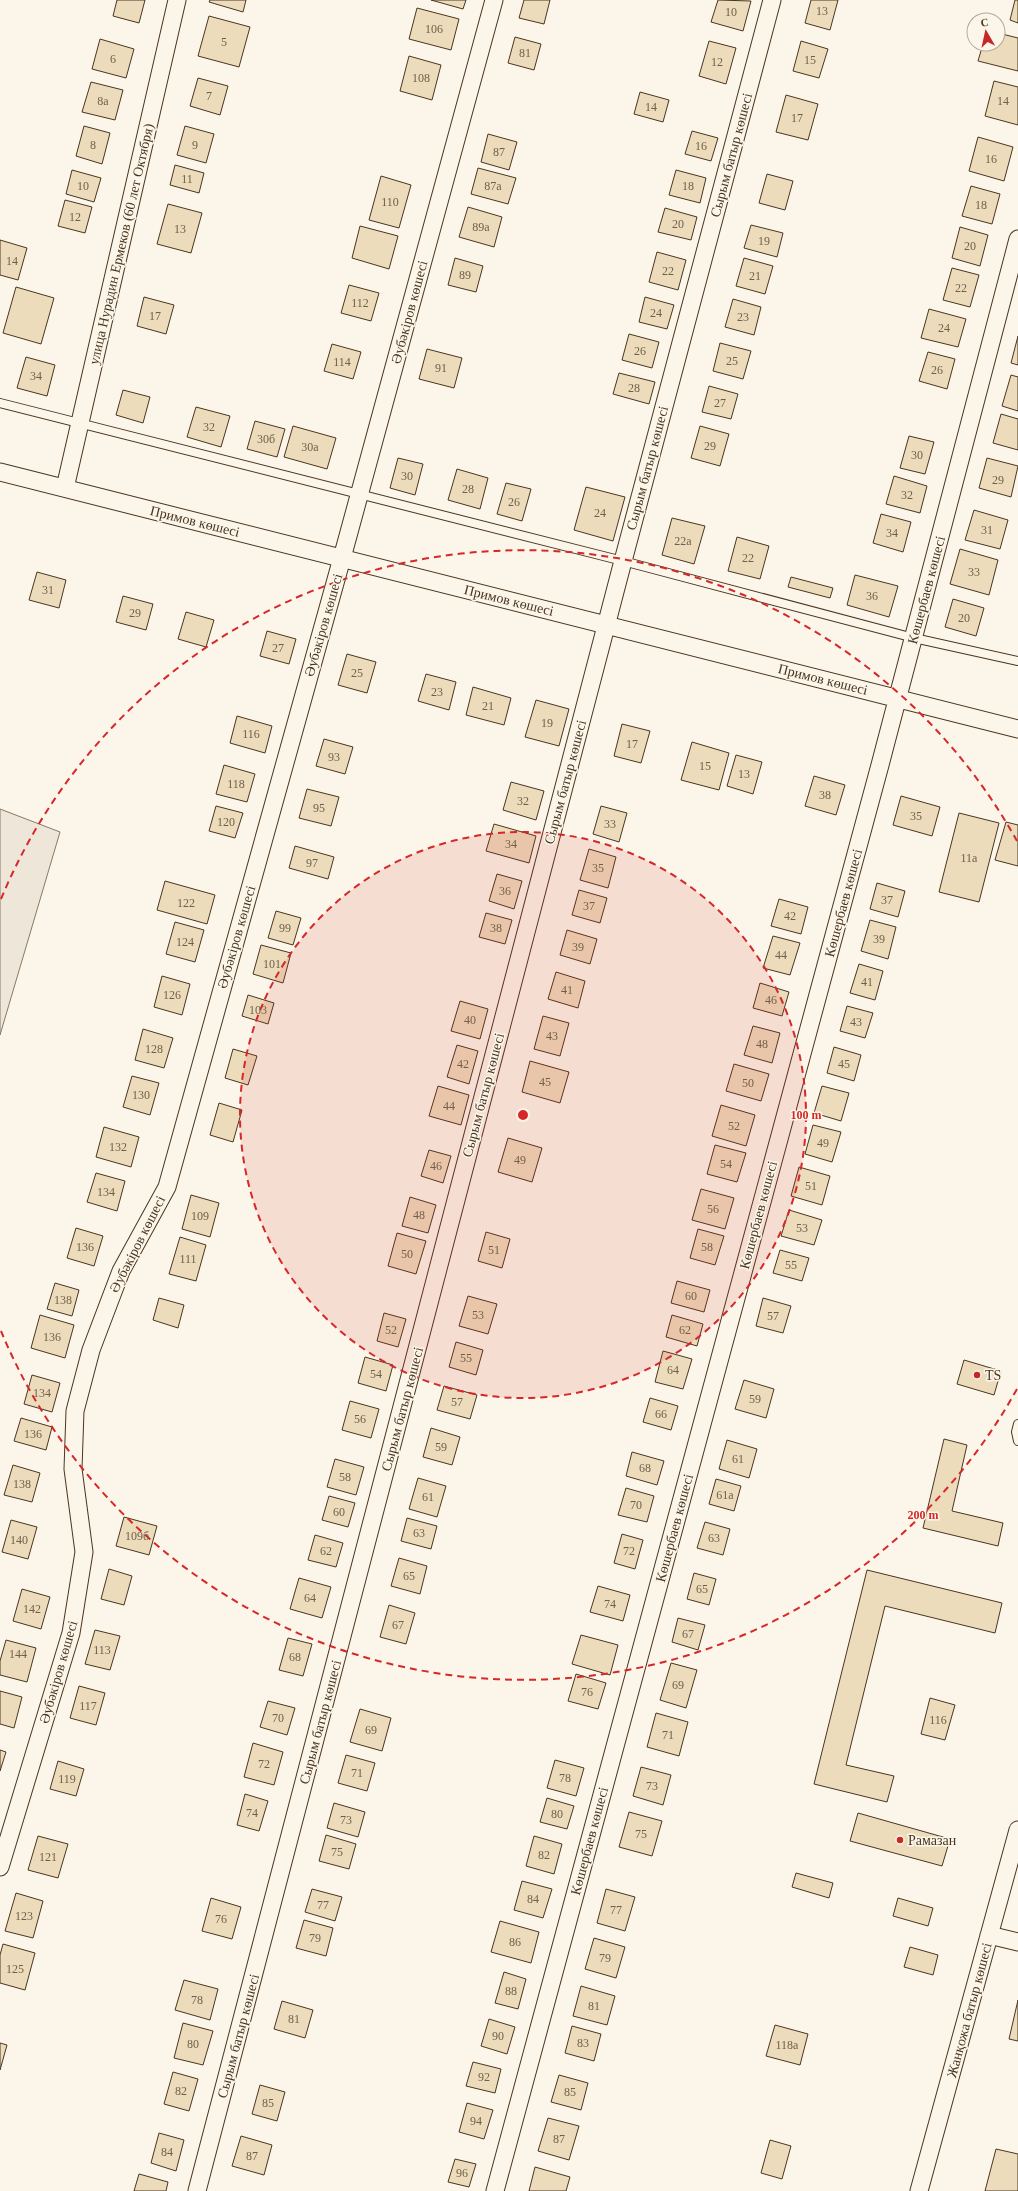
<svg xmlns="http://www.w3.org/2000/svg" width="1018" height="2191" font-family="Georgia,serif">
<rect width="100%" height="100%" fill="#fbf6e9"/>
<path fill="#ede6d9" stroke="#887966" d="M0 809 60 832 0 1035Z"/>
<path fill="#ecdcbc" stroke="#4a3520" d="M117 0H145L139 23 113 16Z
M210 0H246L243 12 209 2Z
M431 0H466L463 9Z
M524 0H550L544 24 519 18Z
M718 0 751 1 743 31 711 22Z
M811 0H838L830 30 805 23Z
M1015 0H1018V23L1010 20Z
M417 8 459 19 451 50 409 39Z
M209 16 250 27 239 67 198 56Z
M998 33 1018 38V71L978 61 983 44H998Z
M515 37 541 44 534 70 508 63Z
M100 39 134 49 126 78 92 69Z
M709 41 736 48 726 84 699 76Z
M801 41 828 49 819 78 793 71Z
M409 56 441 65 432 100 400 91Z
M198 78 228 86 220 115 190 106Z
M994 81 1018 87V125L985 116Z
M91 82 123 90 115 120 82 112Z
M640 92 669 100 663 122 634 114Z
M786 95 818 104 808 140 776 132Z
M84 126 110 133 102 164 76 156Z
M185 126 214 134 206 163 177 155Z
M692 131 718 138 711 161 685 154Z
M488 134 517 142 509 170 481 162Z
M978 137 1013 147 1004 181 969 171Z
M175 165 204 173 199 193 170 185Z
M478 168 516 178 508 204 471 194Z
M72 170 101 178 94 202 66 194Z
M676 170 706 178 700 203 669 195Z
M767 174 793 181 785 210 759 203Z
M381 176 411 185 399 228 369 220Z
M971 186 1000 194 992 224 962 216Z
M65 200 92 207 85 233 58 226Z
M168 204 202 213 191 253 157 244Z
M468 207 502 217 494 247 459 237Z
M665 208 697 217 691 240 658 232Z
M751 225 783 233 777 257 744 248Z
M360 226 398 236 389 269 352 258Z
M960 227 988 235 980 266 952 258Z
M0 240 27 248 18 280 0 275Z
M657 252 686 260 678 290 649 282Z
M455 258 483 266 476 292 448 285Z
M744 258 773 266 765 294 736 286Z
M952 268 979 275 970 307 943 300Z
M349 285 379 293 371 321 341 313Z
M16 287 54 298 41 344 3 333Z
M144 297 174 305 166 334 137 326Z
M645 297 674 305 667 329 639 322Z
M733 299 761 307 754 335 725 327Z
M929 309 966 319 958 347 921 338Z
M629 334 659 342 652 368 622 360Z
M1018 336V365L1011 363Z
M720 343 751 351 743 379 713 371Z
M332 344 361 352 353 379 324 371Z
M427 349 462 358 454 388 419 379Z
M928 352 955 359 947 389 919 381Z
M26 357 55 365 47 396 17 388Z
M619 373 655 382 649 404 613 394Z
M1011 375 1018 377V411L1002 406Z
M709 386 738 394 731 419 702 412Z
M123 390 150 397 143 423 116 415Z
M196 407 230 416 221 447 187 437Z
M1001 414 1018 419V450L993 443Z
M255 421 285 429 277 457 247 449Z
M293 426 336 438 327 469 284 457Z
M700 426 729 434 720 466 691 458Z
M909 436 934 442 925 474 900 468Z
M398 458 423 464 415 495 390 488Z
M987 458 1018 466 1011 497 979 488Z
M457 469 488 478 480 509 448 500Z
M894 476 927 486 920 513 886 504Z
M506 483 531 489 522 521 497 514Z
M586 487 625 497 613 541 574 530Z
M974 510 1008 520 1000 549 965 540Z
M881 514 911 522 903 552 873 543Z
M672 518 705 526 694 564 662 555Z
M737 537 769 546 760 579 728 571Z
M960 549 998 560 989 595 950 584Z
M37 572 66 580 59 608 29 600Z
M855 575 898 586 889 617 847 605Z
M791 577 833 588 830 598 788 587Z
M123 596 153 604 146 630 116 622Z
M953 599 984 608 976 636 945 627Z
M186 612 214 620 206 647 178 639Z
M267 631 296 639 289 664 260 656Z
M347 654 376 662 367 693 338 685Z
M426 674 456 682 449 710 418 701Z
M473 687 511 698 504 725 466 715Z
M536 700 569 709 559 746 525 737Z
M237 716 272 726 265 753 230 743Z
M622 724 650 731 641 763 614 756Z
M324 739 353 747 345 774 316 766Z
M692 742 729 753 719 790 681 780Z
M736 755 762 762 753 794 727 786Z
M224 765 255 774 247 802 216 794Z
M814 776 845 785 836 815 805 806Z
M511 782 544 791 536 820 503 810Z
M307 789 339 797 331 826 299 818Z
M901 796 940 807 932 836 893 825Z
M216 806 243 813 235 838 209 831Z
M601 806 627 813 619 842 593 834Z
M959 813 999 823 979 902 939 892Z
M1006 822 1018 825V866L995 860Z
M494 824 536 836 529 863 486 851Z
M295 846 334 857 328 879 289 868Z
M589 849 616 857 608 888 580 880Z
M497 874 522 881 514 909 489 901Z
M165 881 215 895 207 924 157 910Z
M877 883 905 891 898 917 870 909Z
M579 890 607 898 600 923 572 915Z
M779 899 808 907 801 934 771 926Z
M276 911 301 918 293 945 268 938Z
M486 913 512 920 505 944 479 937Z
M870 920 896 927 888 959 861 951Z
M175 922 204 930 195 962 166 954Z
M567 930 597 939 590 964 560 955Z
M773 936 800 943 790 975 763 968Z
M261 945 291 953 283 983 253 974Z
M859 964 883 971 875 1000 850 993Z
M556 972 585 981 578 1008 548 999Z
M162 976 190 984 182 1015 154 1007Z
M760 983 789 992 782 1016 753 1008Z
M248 995 274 1003 268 1024 242 1016Z
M460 1001 488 1009 480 1039 451 1031Z
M847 1006 873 1013 865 1038 840 1031Z
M543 1016 569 1023 560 1056 534 1049Z
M753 1026 780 1033 772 1063 744 1055Z
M143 1029 173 1038 164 1068 135 1060Z
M457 1045 478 1051 469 1084 447 1077Z
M834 1047 861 1055 854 1081 827 1073Z
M233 1049 257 1056 248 1085 225 1078Z
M530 1061 569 1072 560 1103 522 1092Z
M734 1064 769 1074 761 1101 726 1091Z
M132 1076 159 1083 150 1115 123 1107Z
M438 1086 469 1095 461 1125 429 1116Z
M822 1086 849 1093 841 1121 814 1113Z
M219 1103 242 1110 233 1142 210 1135Z
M721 1105 755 1115 746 1146 712 1136Z
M813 1125 841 1132 832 1162 805 1154Z
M104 1127 139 1137 131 1167 96 1157Z
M508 1138 542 1148 532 1182 498 1172Z
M715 1145 746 1153 737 1182 707 1174Z
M429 1150 451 1156 443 1183 421 1176Z
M799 1167 830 1176 822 1205 791 1196Z
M96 1173 125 1181 117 1211 87 1202Z
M701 1189 734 1198 725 1229 692 1220Z
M191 1195 219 1203 210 1237 182 1229Z
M410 1197 436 1205 428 1233 402 1226Z
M789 1210 822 1220 814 1245 781 1236Z
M76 1228 103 1236 94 1266 67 1258Z
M698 1229 724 1236 715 1265 690 1258Z
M486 1232 510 1239 502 1268 478 1261Z
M397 1233 426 1241 416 1274 388 1266Z
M180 1237 206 1245 196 1281 169 1274Z
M780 1250 809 1258 802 1281 773 1273Z
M677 1281 710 1290 704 1312 671 1303Z
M55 1283 79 1290 72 1316 47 1309Z
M468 1296 497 1304 488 1334 459 1326Z
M159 1298 184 1305 178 1328 153 1320Z
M763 1298 791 1306 783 1333 756 1326Z
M384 1313 406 1319 398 1347 377 1341Z
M40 1315 74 1325 65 1358 31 1348Z
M672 1315 703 1324 697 1346 666 1337Z
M456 1342 483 1350 476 1375 449 1367Z
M663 1351 692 1359 683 1389 655 1382Z
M365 1357 393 1365 386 1391 358 1383Z
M964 1360 1001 1371 994 1395 957 1384Z
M32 1375 60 1383 52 1412 24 1404Z
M744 1380 774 1389 766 1418 735 1409Z
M444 1386 477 1395 470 1419 437 1410Z
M650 1398 678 1406 671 1430 643 1422Z
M350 1401 379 1409 371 1438 342 1430Z
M21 1418 52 1427 46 1450 14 1441Z
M431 1428 460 1437 452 1465 423 1457Z
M944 1439 967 1445 952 1511 1003 1523 998 1546 923 1528Z
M727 1440 757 1449 749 1478 719 1469Z
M632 1452 664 1461 657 1485 626 1476Z
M335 1459 364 1467 356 1495 327 1487Z
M13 1465 40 1473 32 1502 4 1495Z
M418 1478 446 1486 437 1517 409 1509Z
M716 1479 741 1486 734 1511 709 1504Z
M626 1488 654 1496 647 1522 618 1515Z
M329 1496 355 1503 348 1527 322 1520Z
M124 1517 157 1526 149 1555 116 1546Z
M407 1518 437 1526 431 1549 401 1541Z
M11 1520 37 1527 28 1559 2 1552Z
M705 1522 730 1529 723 1555 697 1548Z
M622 1534 643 1540 635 1569 614 1563Z
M315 1535 343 1543 336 1567 308 1560Z
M399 1558 427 1566 420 1594 391 1586Z
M109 1569 132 1576 124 1605 101 1599Z
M867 1570 1002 1603 995 1633 885 1606 846 1765 894 1776 887 1802 814 1784Z
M694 1573 716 1579 709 1605 687 1599Z
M299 1578 331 1587 322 1618 290 1609Z
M598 1586 630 1595 623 1621 590 1612Z
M22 1589 50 1597 41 1629 13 1621Z
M389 1605 415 1613 406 1644 380 1637Z
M678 1618 705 1625 698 1650 672 1642Z
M95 1630 120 1636 110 1670 85 1664Z
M581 1635 618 1645 610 1675 572 1664Z
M288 1638 312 1644 303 1676 279 1670Z
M6 1640 36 1648 27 1682 0 1675V1661Z
M671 1663 697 1670 686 1708 660 1700Z
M576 1674 606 1683 598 1709 568 1701Z
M79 1686 105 1693 96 1725 70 1718Z
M0 1691 22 1697 14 1728 0 1724Z
M930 1698 955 1705 945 1740 921 1734Z
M268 1701 295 1708 287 1735 260 1727Z
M360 1709 391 1718 382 1751 350 1742Z
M656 1713 688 1722 679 1756 647 1747Z
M253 1743 283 1752 274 1785 244 1777Z
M0 1750 6 1752 0 1771Z
M346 1755 375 1763 367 1791 338 1783Z
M555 1760 584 1768 576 1796 547 1788Z
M58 1761 84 1769 76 1796 50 1789Z
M641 1767 671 1775 663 1805 633 1796Z
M245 1794 268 1801 259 1831 237 1825Z
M547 1798 574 1806 567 1829 540 1822Z
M334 1803 365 1812 358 1837 327 1828Z
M629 1812 662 1821 652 1856 619 1847Z
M858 1813 950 1839 942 1866 850 1841Z
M326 1835 356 1844 349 1869 319 1861Z
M38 1836 68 1844 58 1878 28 1870Z
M534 1836 562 1844 554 1874 526 1866Z
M796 1873 833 1883 829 1898 792 1887Z
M522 1881 552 1889 543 1918 514 1910Z
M312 1889 342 1897 335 1921 305 1912Z
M606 1889 635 1897 625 1931 597 1923Z
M16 1893 43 1901 33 1938 5 1931Z
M211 1898 241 1907 232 1939 202 1931Z
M898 1898 933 1908 928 1926 893 1916Z
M304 1920 333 1928 326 1956 296 1948Z
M500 1921 539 1932 531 1963 491 1952Z
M594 1938 625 1947 616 1978 585 1969Z
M3 1944 35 1953 25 1990 0 1983V1955Z
M910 1947 938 1955 933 1975 904 1967Z
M504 1972 526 1979 518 2009 495 2003Z
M184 1980 218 1989 210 2020 175 2010Z
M581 1986 615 1996 607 2025 573 2016Z
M1018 2000V2041L1009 2039Z
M282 2001 313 2010 305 2038 274 2029Z
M489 2019 515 2027 507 2054 481 2046Z
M183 2023 213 2031 203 2065 174 2058Z
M775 2025 808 2034 800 2065 766 2056Z
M572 2026 601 2034 594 2061 565 2053Z
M0 2043 7 2045 0 2070Z
M473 2062 501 2069 495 2093 466 2086Z
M173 2072 198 2079 189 2111 164 2104Z
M559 2075 588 2083 581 2110 551 2102Z
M260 2085 285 2092 277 2121 252 2114Z
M467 2103 493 2110 484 2139 459 2132Z
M548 2118 579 2126 569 2160 538 2151Z
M159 2133 184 2140 176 2171 151 2163Z
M241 2136 272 2145 264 2175 232 2166Z
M770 2140 791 2146 782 2179 761 2173Z
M996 2149 1018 2154V2191H985Z
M455 2159 476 2164 469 2187 448 2182Z
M535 2167 570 2177 566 2191H529Z
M139 2174 168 2182 166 2191H134Z"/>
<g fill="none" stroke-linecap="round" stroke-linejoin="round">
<g stroke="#4a3520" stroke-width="10">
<path id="lane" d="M0 403 623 561 914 638 1018 661
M1018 1424 1016 1432 1018 1441"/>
</g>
<g stroke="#4a3520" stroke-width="19">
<path id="street" d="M0 472 1018 729
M65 488 177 0
M0 1867 71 1633 84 1552 73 1469 75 1411 91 1350 121 1271 167 1187 342 558 494 0
M989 1935 1018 1942
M197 2191 623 561 772 0
M495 2191 880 765 1018 239
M919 2191 1018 1830"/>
</g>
<use href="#lane" stroke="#fbf6e9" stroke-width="8"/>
<use href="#street" stroke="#fbf6e9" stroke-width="17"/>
</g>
<circle cx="523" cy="1115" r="283" fill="#d62828" fill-opacity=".12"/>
<g fill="none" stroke="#d62828" stroke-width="2" stroke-dasharray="7 5">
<circle cx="523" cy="1115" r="283"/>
<path d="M1017 1389A565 565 0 0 1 1 1331M1 899A565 565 0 0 1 1017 841"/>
</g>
<g fill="#c62828" stroke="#fbf6e9" stroke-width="1.5">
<circle cx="977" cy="1375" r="4"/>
<circle cx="900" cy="1840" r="4"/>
</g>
<g text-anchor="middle" stroke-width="3" stroke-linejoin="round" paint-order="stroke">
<g font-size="12" fill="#725f47">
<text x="822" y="15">13</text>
<text x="731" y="16">10</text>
<text x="434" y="33">106</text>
<text x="224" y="46">5</text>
<text x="525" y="57">81</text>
<text x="113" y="63">6</text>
<text x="810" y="64">15</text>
<text x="717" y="66">12</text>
<text x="421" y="82">108</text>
<text x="209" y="100">7</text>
<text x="103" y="105">8а</text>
<text x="1003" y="105">14</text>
<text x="651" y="111">14</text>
<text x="797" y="122">17</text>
<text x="93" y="149">8</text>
<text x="195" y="149">9</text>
<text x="701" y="150">16</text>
<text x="499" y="156">87</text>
<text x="991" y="163">16</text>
<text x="187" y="183">11</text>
<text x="83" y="190">10</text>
<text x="493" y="190">87а</text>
<text x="688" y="190">18</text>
<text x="390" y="206">110</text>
<text x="981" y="209">18</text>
<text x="75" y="221">12</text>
<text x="678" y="228">20</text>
<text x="481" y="231">89а</text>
<text x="180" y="233">13</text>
<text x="764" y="245">19</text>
<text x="970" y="250">20</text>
<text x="12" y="265">14</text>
<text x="668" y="275">22</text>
<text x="465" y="279">89</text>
<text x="755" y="280">21</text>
<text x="961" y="292">22</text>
<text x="360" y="307">112</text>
<text x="656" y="317">24</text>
<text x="155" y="320">17</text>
<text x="743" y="321">23</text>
<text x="944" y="332">24</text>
<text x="640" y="355">26</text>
<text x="732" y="365">25</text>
<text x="342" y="366">114</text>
<text x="441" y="372">91</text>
<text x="937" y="374">26</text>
<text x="36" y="380">34</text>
<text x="634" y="392">28</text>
<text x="720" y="407">27</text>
<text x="209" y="431">32</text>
<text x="266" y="443">30б</text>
<text x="710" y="450">29</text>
<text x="310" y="451">30а</text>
<text x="917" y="459">30</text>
<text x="407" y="480">30</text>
<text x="998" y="484">29</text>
<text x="468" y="493">28</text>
<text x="907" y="499">32</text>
<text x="514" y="506">26</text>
<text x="600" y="517">24</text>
<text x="987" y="534">31</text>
<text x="892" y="537">34</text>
<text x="683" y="545">22а</text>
<text x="748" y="562">22</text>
<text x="974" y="576">33</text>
<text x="48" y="594">31</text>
<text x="872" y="600">36</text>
<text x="135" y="617">29</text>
<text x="964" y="622">20</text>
<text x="278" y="652">27</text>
<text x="357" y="677">25</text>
<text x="437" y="696">23</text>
<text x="488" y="710">21</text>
<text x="547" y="727">19</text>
<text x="251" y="738">116</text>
<text x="632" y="748">17</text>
<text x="334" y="761">93</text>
<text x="705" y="770">15</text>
<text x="744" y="778">13</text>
<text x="236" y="788">118</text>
<text x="825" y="799">38</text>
<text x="523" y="805">32</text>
<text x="319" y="812">95</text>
<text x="916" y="820">35</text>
<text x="226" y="826">120</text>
<text x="610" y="828">33</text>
<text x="511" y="848">34</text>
<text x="969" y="862">11а</text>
<text x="312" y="867">97</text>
<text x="598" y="872">35</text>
<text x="505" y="895">36</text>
<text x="887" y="904">37</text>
<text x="186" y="907">122</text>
<text x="589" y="910">37</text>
<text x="790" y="920">42</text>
<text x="285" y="932">99</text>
<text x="496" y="932">38</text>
<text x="879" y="943">39</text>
<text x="185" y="946">124</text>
<text x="578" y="951">39</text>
<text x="781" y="959">44</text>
<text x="272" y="968">101</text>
<text x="867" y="986">41</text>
<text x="567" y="994">41</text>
<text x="172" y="999">126</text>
<text x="771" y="1004">46</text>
<text x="258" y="1014">103</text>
<text x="470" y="1024">40</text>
<text x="856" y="1026">43</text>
<text x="552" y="1040">43</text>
<text x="762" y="1048">48</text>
<text x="154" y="1053">128</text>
<text x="463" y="1068">42</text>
<text x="844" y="1068">45</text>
<text x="545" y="1086">45</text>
<text x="748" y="1087">50</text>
<text x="141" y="1099">130</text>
<text x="449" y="1110">44</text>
<text x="734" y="1130">52</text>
<text x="823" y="1147">49</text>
<text x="118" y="1151">132</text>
<text x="520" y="1164">49</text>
<text x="726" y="1168">54</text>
<text x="436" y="1170">46</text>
<text x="811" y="1190">51</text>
<text x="106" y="1196">134</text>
<text x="713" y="1213">56</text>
<text x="419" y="1219">48</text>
<text x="200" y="1220">109</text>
<text x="802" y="1232">53</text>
<text x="85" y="1251">136</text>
<text x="707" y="1251">58</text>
<text x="494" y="1254">51</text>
<text x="407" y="1258">50</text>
<text x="188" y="1263">111</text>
<text x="791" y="1269">55</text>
<text x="691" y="1300">60</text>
<text x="63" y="1304">138</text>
<text x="478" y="1319">53</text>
<text x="773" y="1320">57</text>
<text x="391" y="1334">52</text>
<text x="685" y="1334">62</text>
<text x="52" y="1341">136</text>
<text x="466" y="1362">55</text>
<text x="673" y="1374">64</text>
<text x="376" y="1378">54</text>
<text x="42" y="1397">134</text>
<text x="755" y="1403">59</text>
<text x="457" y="1406">57</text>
<text x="661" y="1418">66</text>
<text x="360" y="1423">56</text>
<text x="33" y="1438">136</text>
<text x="441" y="1451">59</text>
<text x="738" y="1463">61</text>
<text x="645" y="1472">68</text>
<text x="345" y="1481">58</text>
<text x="22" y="1488">138</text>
<text x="725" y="1499">61а</text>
<text x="428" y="1501">61</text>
<text x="636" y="1509">70</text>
<text x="339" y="1516">60</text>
<text x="419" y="1537">63</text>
<text x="137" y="1540">109б</text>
<text x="714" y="1542">63</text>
<text x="19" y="1544">140</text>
<text x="326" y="1555">62</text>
<text x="629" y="1555">72</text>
<text x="409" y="1580">65</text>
<text x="702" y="1593">65</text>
<text x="310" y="1602">64</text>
<text x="610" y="1608">74</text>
<text x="32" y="1613">142</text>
<text x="398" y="1629">67</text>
<text x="688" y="1638">67</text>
<text x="102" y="1654">113</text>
<text x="18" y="1658">144</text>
<text x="295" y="1661">68</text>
<text x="678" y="1689">69</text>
<text x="587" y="1696">76</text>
<text x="88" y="1710">117</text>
<text x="278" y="1722">70</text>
<text x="938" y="1724">116</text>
<text x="371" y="1734">69</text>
<text x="668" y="1739">71</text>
<text x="264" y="1768">72</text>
<text x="357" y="1777">71</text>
<text x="565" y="1782">78</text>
<text x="67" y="1783">119</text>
<text x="652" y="1790">73</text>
<text x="252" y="1817">74</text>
<text x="557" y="1818">80</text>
<text x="346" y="1824">73</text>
<text x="641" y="1838">75</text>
<text x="337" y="1856">75</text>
<text x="544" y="1859">82</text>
<text x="48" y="1861">121</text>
<text x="533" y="1903">84</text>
<text x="323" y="1909">77</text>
<text x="616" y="1914">77</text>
<text x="24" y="1920">123</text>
<text x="221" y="1923">76</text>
<text x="315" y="1942">79</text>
<text x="515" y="1946">86</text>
<text x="605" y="1962">79</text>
<text x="15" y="1973">125</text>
<text x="511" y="1995">88</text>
<text x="197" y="2004">78</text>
<text x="594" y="2010">81</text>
<text x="294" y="2023">81</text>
<text x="498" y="2040">90</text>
<text x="583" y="2047">83</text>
<text x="193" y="2048">80</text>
<text x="787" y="2049">118а</text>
<text x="484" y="2081">92</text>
<text x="181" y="2095">82</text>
<text x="570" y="2096">85</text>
<text x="268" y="2107">85</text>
<text x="476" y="2125">94</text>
<text x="559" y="2143">87</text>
<text x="167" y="2156">84</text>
<text x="252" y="2160">87</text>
<text x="462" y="2177">96</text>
</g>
<g font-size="14" fill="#4a3520" stroke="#fbf6e9">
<text transform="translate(731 155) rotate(-75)" y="5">Сырым батыр көшесі</text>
<text transform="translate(121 244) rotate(-77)" y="5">улица Нурадин Ермеков (60 лет Октября)</text>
<text transform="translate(409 312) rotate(-75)" y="5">Әубәкіров көшесі</text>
<text transform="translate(647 468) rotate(-75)" y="5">Сырым батыр көшесі</text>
<text transform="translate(195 521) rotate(14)" y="5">Примов көшесі</text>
<text transform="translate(926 590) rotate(-75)" y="5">Көшербаев көшесі</text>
<text transform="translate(509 600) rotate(14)" y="5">Примов көшесі</text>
<text transform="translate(323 625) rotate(-74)" y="5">Әубәкіров көшесі</text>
<text transform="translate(823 679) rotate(14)" y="5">Примов көшесі</text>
<text transform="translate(565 782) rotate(-75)" y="5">Сырым батыр көшесі</text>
<text transform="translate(843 903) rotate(-75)" y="5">Көшербаев көшесі</text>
<text transform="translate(236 937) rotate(-74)" y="5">Әубәкіров көшесі</text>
<text transform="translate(483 1095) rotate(-75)" y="5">Сырым батыр көшесі</text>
<text transform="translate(758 1215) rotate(-75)" y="5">Көшербаев көшесі</text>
<text transform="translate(137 1244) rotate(-63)" y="5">Әубәкіров көшесі</text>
<text transform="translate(402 1409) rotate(-75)" y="5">Сырым батыр көшесі</text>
<text transform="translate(674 1528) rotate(-75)" y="5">Көшербаев көшесі</text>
<text transform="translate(58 1672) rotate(-74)" y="5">Әубәкіров көшесі</text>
<text transform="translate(320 1722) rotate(-75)" y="5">Сырым батыр көшесі</text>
<text transform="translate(589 1841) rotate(-75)" y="5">Көшербаев көшесі</text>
<text transform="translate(969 2010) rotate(-75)" y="5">Жанқожа батыр көшесі</text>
<text transform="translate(238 2036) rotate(-75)" y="5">Сырым батыр көшесі</text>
</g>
<g font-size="14" fill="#4a3520" stroke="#fbf6e9" text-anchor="start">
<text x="985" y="1380">TS</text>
<text x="908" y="1845">Рамазан</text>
</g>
</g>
<circle cx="523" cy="1115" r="6" fill="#d62828" stroke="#fbf6e9" stroke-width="2"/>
<g font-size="12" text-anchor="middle" font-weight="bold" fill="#d62828" stroke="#fbf6e9" stroke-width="3" stroke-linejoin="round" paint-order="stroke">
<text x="806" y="1119">100 m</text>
<text x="923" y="1519">200 m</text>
</g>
<g transform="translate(986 32) rotate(351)"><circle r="19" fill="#fbf6e9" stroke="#b4a999"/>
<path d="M0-3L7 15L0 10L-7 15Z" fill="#c62828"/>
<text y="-6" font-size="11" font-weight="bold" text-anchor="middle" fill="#4a3520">С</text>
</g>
</svg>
